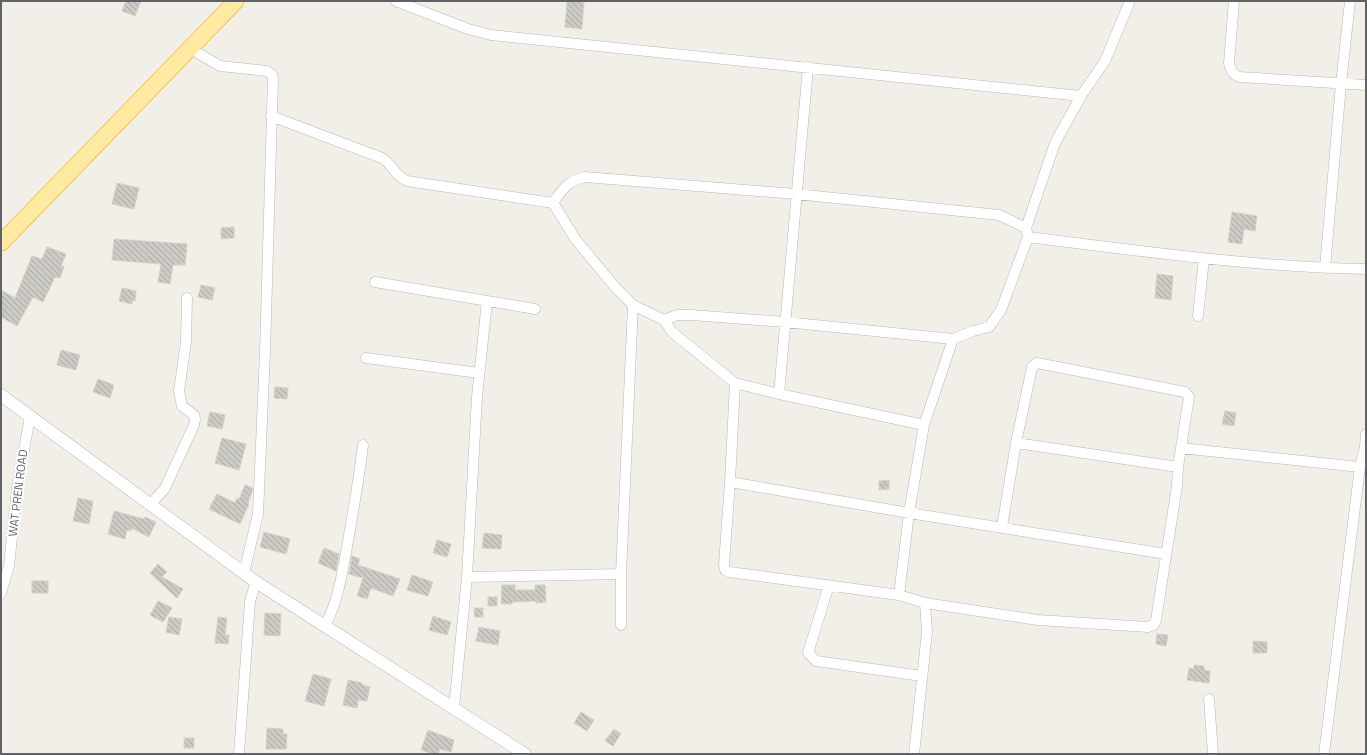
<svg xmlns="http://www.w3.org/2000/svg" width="1367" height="755" font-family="'Titillium Web',sans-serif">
<defs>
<pattern id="building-back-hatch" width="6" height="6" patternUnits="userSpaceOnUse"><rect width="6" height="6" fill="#cccac5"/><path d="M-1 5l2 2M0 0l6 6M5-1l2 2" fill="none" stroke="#a9a8a4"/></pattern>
</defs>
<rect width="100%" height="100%" fill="#f1efe8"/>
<path fill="url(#building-back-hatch)" stroke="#d6d1c6" d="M126 1H141L135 16 122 11Z
M567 1H584L582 29 565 27Z
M117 183 139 188 134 209 112 204Z
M1232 212 1257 216 1255 231 1244 229 1242 244 1228 242Z
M234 227V238L221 239V228Z
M114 239 187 244 185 265H173L170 284 158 282 161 264 112 260Z
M47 247 66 254 61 266 64 267 60 278 55 277 43 302 33 297 17 326 1 317V290L15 298 32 256 42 259Z
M1157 274 1173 276 1171 300 1155 298Z
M201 285 215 288 212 300 198 297Z
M122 288 136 291 135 301 132 300V304L119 301Z
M61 350 80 355 76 370 57 365Z
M98 379 114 385 110 398 93 392Z
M275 387 288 388 287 399 274 398Z
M1225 411 1236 413 1234 426 1222 424Z
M210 412 225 415 222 429 207 426Z
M222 438 246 444 239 470 215 463Z
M889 480V489L879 490V481Z
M245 485 253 488 252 492 248 503 249 504 240 524 209 509 217 494 235 503 237 498 239 499Z
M78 498 93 501 89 524 73 521Z
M114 511 144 519 145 517 156 522 149 537 131 528V531L127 530 125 539 108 534Z
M264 532 290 539 286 554 260 547Z
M484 533 502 535 501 549 482 548Z
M437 540 451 544 447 557 433 553Z
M324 548 339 554 336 571 318 563Z
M352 556 360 559 358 565 400 579 393 596 371 588 367 599 357 596 363 578 349 574Z
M158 564 167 572 162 577 183 589 177 598 150 573Z
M412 575 433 582 428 596 407 590Z
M32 581H48V593H32Z
M502 585H515V590H535V585H545L546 602 536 603V601L512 602V604H501Z
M488 597H497V606H488Z
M158 601 172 608 163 622 150 615Z
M474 608H483V617H475Z
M265 613 281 614 280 636 264 635Z
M433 616 451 622 447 635 429 630Z
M169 617 182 619 179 635 166 632Z
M218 617 227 618 225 635H229L228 644 215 643Z
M479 627 500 631 498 645 476 641Z
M1157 634 1168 635 1166 646 1156 644Z
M1253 641 1267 642V653H1253Z
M1194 665 1204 666V670L1210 671 1209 683 1187 680 1189 668 1194 669Z
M313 674 331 679 324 706 305 701Z
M348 680 362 683V685L370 687 367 701 358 700 357 708 343 705Z
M581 712 594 720 587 731 574 723Z
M267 728 283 729V734H287L286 749H266Z
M614 729 621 734 613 746 605 741Z
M428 730 454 740 451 752 440 749 438 754H433L421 750Z
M184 738H194V748H184Z"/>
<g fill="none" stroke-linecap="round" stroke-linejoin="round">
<g stroke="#b5b8bc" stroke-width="11">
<path id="minor" d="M396 1 468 29 491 35 1081 96
M1234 1 1229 63C1231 71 1233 75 1240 77L1366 85
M191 49 220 66 267 71 272 75 273 79 265 352 258 514 244 573
M271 116 382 158C394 165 392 174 407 181L553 203
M1026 228 1055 143 1081 96 1105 61 1130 1
M1028 237C1140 251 1253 267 1366 269
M1325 268 1341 84 1350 1
M375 282 535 309
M1198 316 1204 259
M664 320 677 315H691L785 322 953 339
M366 358 479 373
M735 383 730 482 724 564 725 570 730 572 899 595
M779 394 808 67
M1016 443 1178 467
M1181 448 1360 467
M730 482 909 513 1166 554
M150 505 165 488 194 425 195 419 194 415 182 406 179 391 186 342 187 298
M467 577 621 574
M829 585 808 653 816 661 922 676
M1 593 9 566 17 488 30 417
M925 603 1038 620 1148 627 1154 625 1156 620 1177 486 1178 467 1189 397 1185 392 1037 363 1032 367 1016 443 1002 527
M621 625V574L633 305
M325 626C338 601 342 575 347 547 353 513 359 479 363 445
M1209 699 1213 754
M454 708 467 577 477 397 487 301
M239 754 250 601 256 582
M914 754 927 632 925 603 899 595 909 513 924 425 953 339 973 331 989 327 1001 310 1028 237 1026 228 999 215 796 194 585 177C567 181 563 189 553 203L576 240 615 287 633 305 664 320 672 332 735 383 779 394 924 425
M1324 754 1360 467 1365 447 1366 434"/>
</g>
<g stroke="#b5b8bc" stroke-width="13">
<path id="tertiary" d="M1 395 256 582 525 754"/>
</g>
<g stroke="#f9ab00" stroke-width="17">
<path id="trunk" d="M1 243 236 1"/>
</g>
<use href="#minor" stroke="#fff" stroke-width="10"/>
<use href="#tertiary" stroke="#fff" stroke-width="12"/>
<use href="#trunk" stroke="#feeaa1" stroke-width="16"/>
</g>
<g text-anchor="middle" stroke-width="4" stroke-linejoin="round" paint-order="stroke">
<g font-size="12" fill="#5f6368" stroke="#fff">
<text transform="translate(18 493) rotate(-83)" y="4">WAT PREN ROAD</text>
</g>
</g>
<rect width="1367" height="755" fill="none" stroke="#5f6368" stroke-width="4"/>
</svg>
